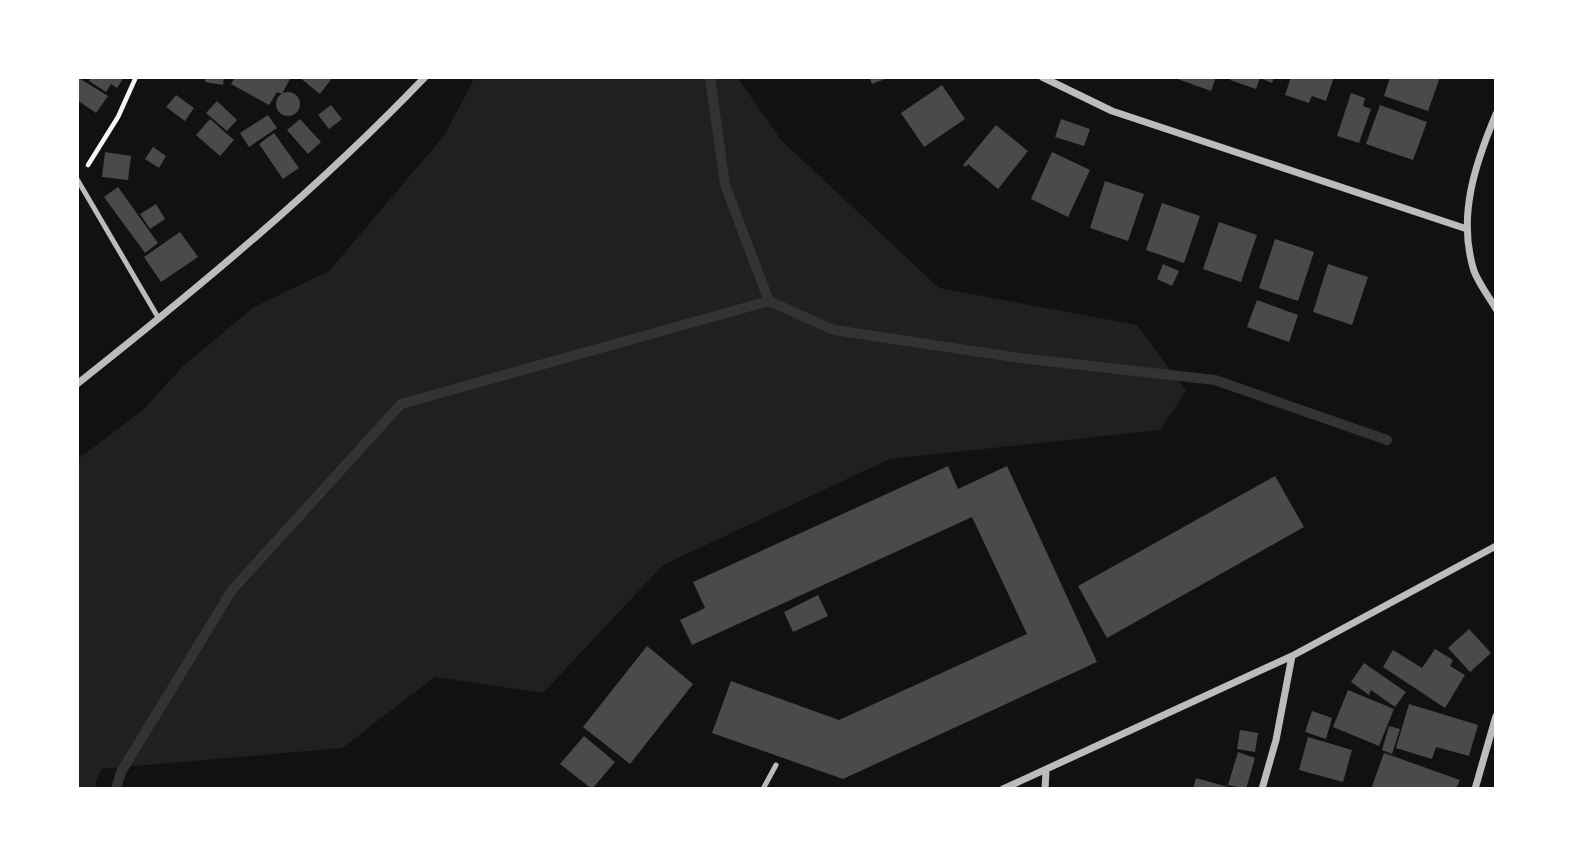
<svg xmlns="http://www.w3.org/2000/svg" width="1573" height="866" font-family="'Roboto Serif',serif">
<rect width="100%" height="100%" fill="#111"/>
<path fill="#202020" d="M475 77H737L781 140 939 288 1137 325 1186 391 1160 430 890 459 663 565 543 693 435 677 342 748 101 769 94 789H77V460L143 410 183 366 254 307 329 271 444 136Z"/>
<g fill="none" stroke-linecap="round" stroke-linejoin="round">
<path stroke="#333" stroke-width="10" d="M769 301 834 330 1020 358 1215 380 1387 440
M116 789 121 772 232 590 401 404 769 301 725 185 710 77"/>
</g>
<path fill="#4a4a4a" d="M77 77 108 96 96 113 77 100Z
M91 77H124L117 88 111 84 106 92 89 81Z
M206 77H224L223 85 205 82Z
M235 77H291L282 94 277 92 269 105 231 84Z
M299 77H333L320 94Z
M869 77H890L872 84Z
M1172 77H1216L1211 91Z
M1231 77H1274L1272 83 1260 78 1256 89 1230 80Z
M1291 77H1334L1326 101 1312 96 1309 103 1285 95Z
M1390 77H1440L1428 111 1384 96Z
M942 85 965 119 924 147 901 113Z
M276 104a12 12 0 1 1 24 0a12 12 0 1 1-24 0Z
M1351 93 1365 98 1363 106 1371 109 1359 143 1337 136Z
M176 95 194 108 185 121 166 107Z
M217 101 237 120 227 131 206 113Z
M331 105 342 119 329 129 318 115Z
M1380 105 1427 122 1413 160 1366 144Z
M268 115 277 128 249 147 240 133Z
M210 119 234 140 220 156 196 135Z
M300 119 321 142 308 154 287 130Z
M1061 119 1090 129 1084 146 1055 137Z
M996 125 1028 151 998 189 968 164 966 167 963 165Z
M274 133 299 168 283 179 259 144Z
M153 147 166 156 159 168 145 159Z
M105 152 131 156 128 180 102 177Z
M1052 152 1090 170 1068 217 1031 199Z
M1105 181 1144 194 1128 241 1090 228Z
M118 187 158 243 145 253 104 197Z
M1162 203 1200 216 1184 263 1146 250Z
M156 204 165 219 150 229 140 214Z
M1219 222 1257 235 1241 282 1203 269Z
M180 232 198 257 161 282 144 257Z
M1275 239 1314 252 1298 301 1259 288Z
M1163 264 1179 271 1172 286 1157 279Z
M1328 264 1368 277 1352 325 1313 312Z
M1257 300 1298 315 1289 342 1247 327Z
M948 466 958 489 1007 466 1097 662 843 779 712 733 731 681 839 720 1027 634 972 517 692 645 680 620 705 608 693 582Z
M1275 476 1304 527 1107 638 1078 586Z
M818 595 828 616 793 632 784 612Z
M1469 629 1491 653 1470 672 1448 648Z
M647 646 693 684 630 764 583 727Z
M1435 649 1453 660 1450 666 1465 675 1445 708 1383 667 1393 650 1422 668Z
M1364 663 1406 692 1395 707 1371 690 1369 695 1351 682Z
M1348 690 1394 709 1379 746 1333 727Z
M1409 704 1478 725 1469 756 1436 747 1432 759 1396 748Z
M1312 711 1332 718 1326 739 1305 732Z
M1389 726 1400 729 1392 754 1382 750Z
M1240 730 1258 733 1255 752 1237 749Z
M584 736 615 762 592 789 560 764Z
M1308 737 1352 750 1343 782 1299 770Z
M1238 752 1255 758 1246 789 1228 785Z
M1384 753 1460 780 1456 789H1371Z
M1196 778 1232 788V789H1193Z"/>
<g fill="none" stroke-linecap="round" stroke-linejoin="round">
<path stroke="#f5f5f5" stroke-width="4.5" d="M88 165 118 117 136 77"/>
<path stroke="#bcbcbc" stroke-width="5" d="M77 179 159 319
M763 789 776 765"/>
<path stroke="#bcbcbc" stroke-width="7" d="M1042 77 1112 111 1467 229
M1496 114C1475 164 1457 217 1474 271 1479 284 1489 297 1496 309
M77 384C198 288 318 189 425 77
M1003 789 1292 656 1496 546
M1045 789 1046 772
M1262 789 1276 740 1292 656
M1475 789 1496 716"/>
</g>
<rect width="1573" height="866" fill="none" stroke="#ffffff" stroke-width="158"/>
</svg>
